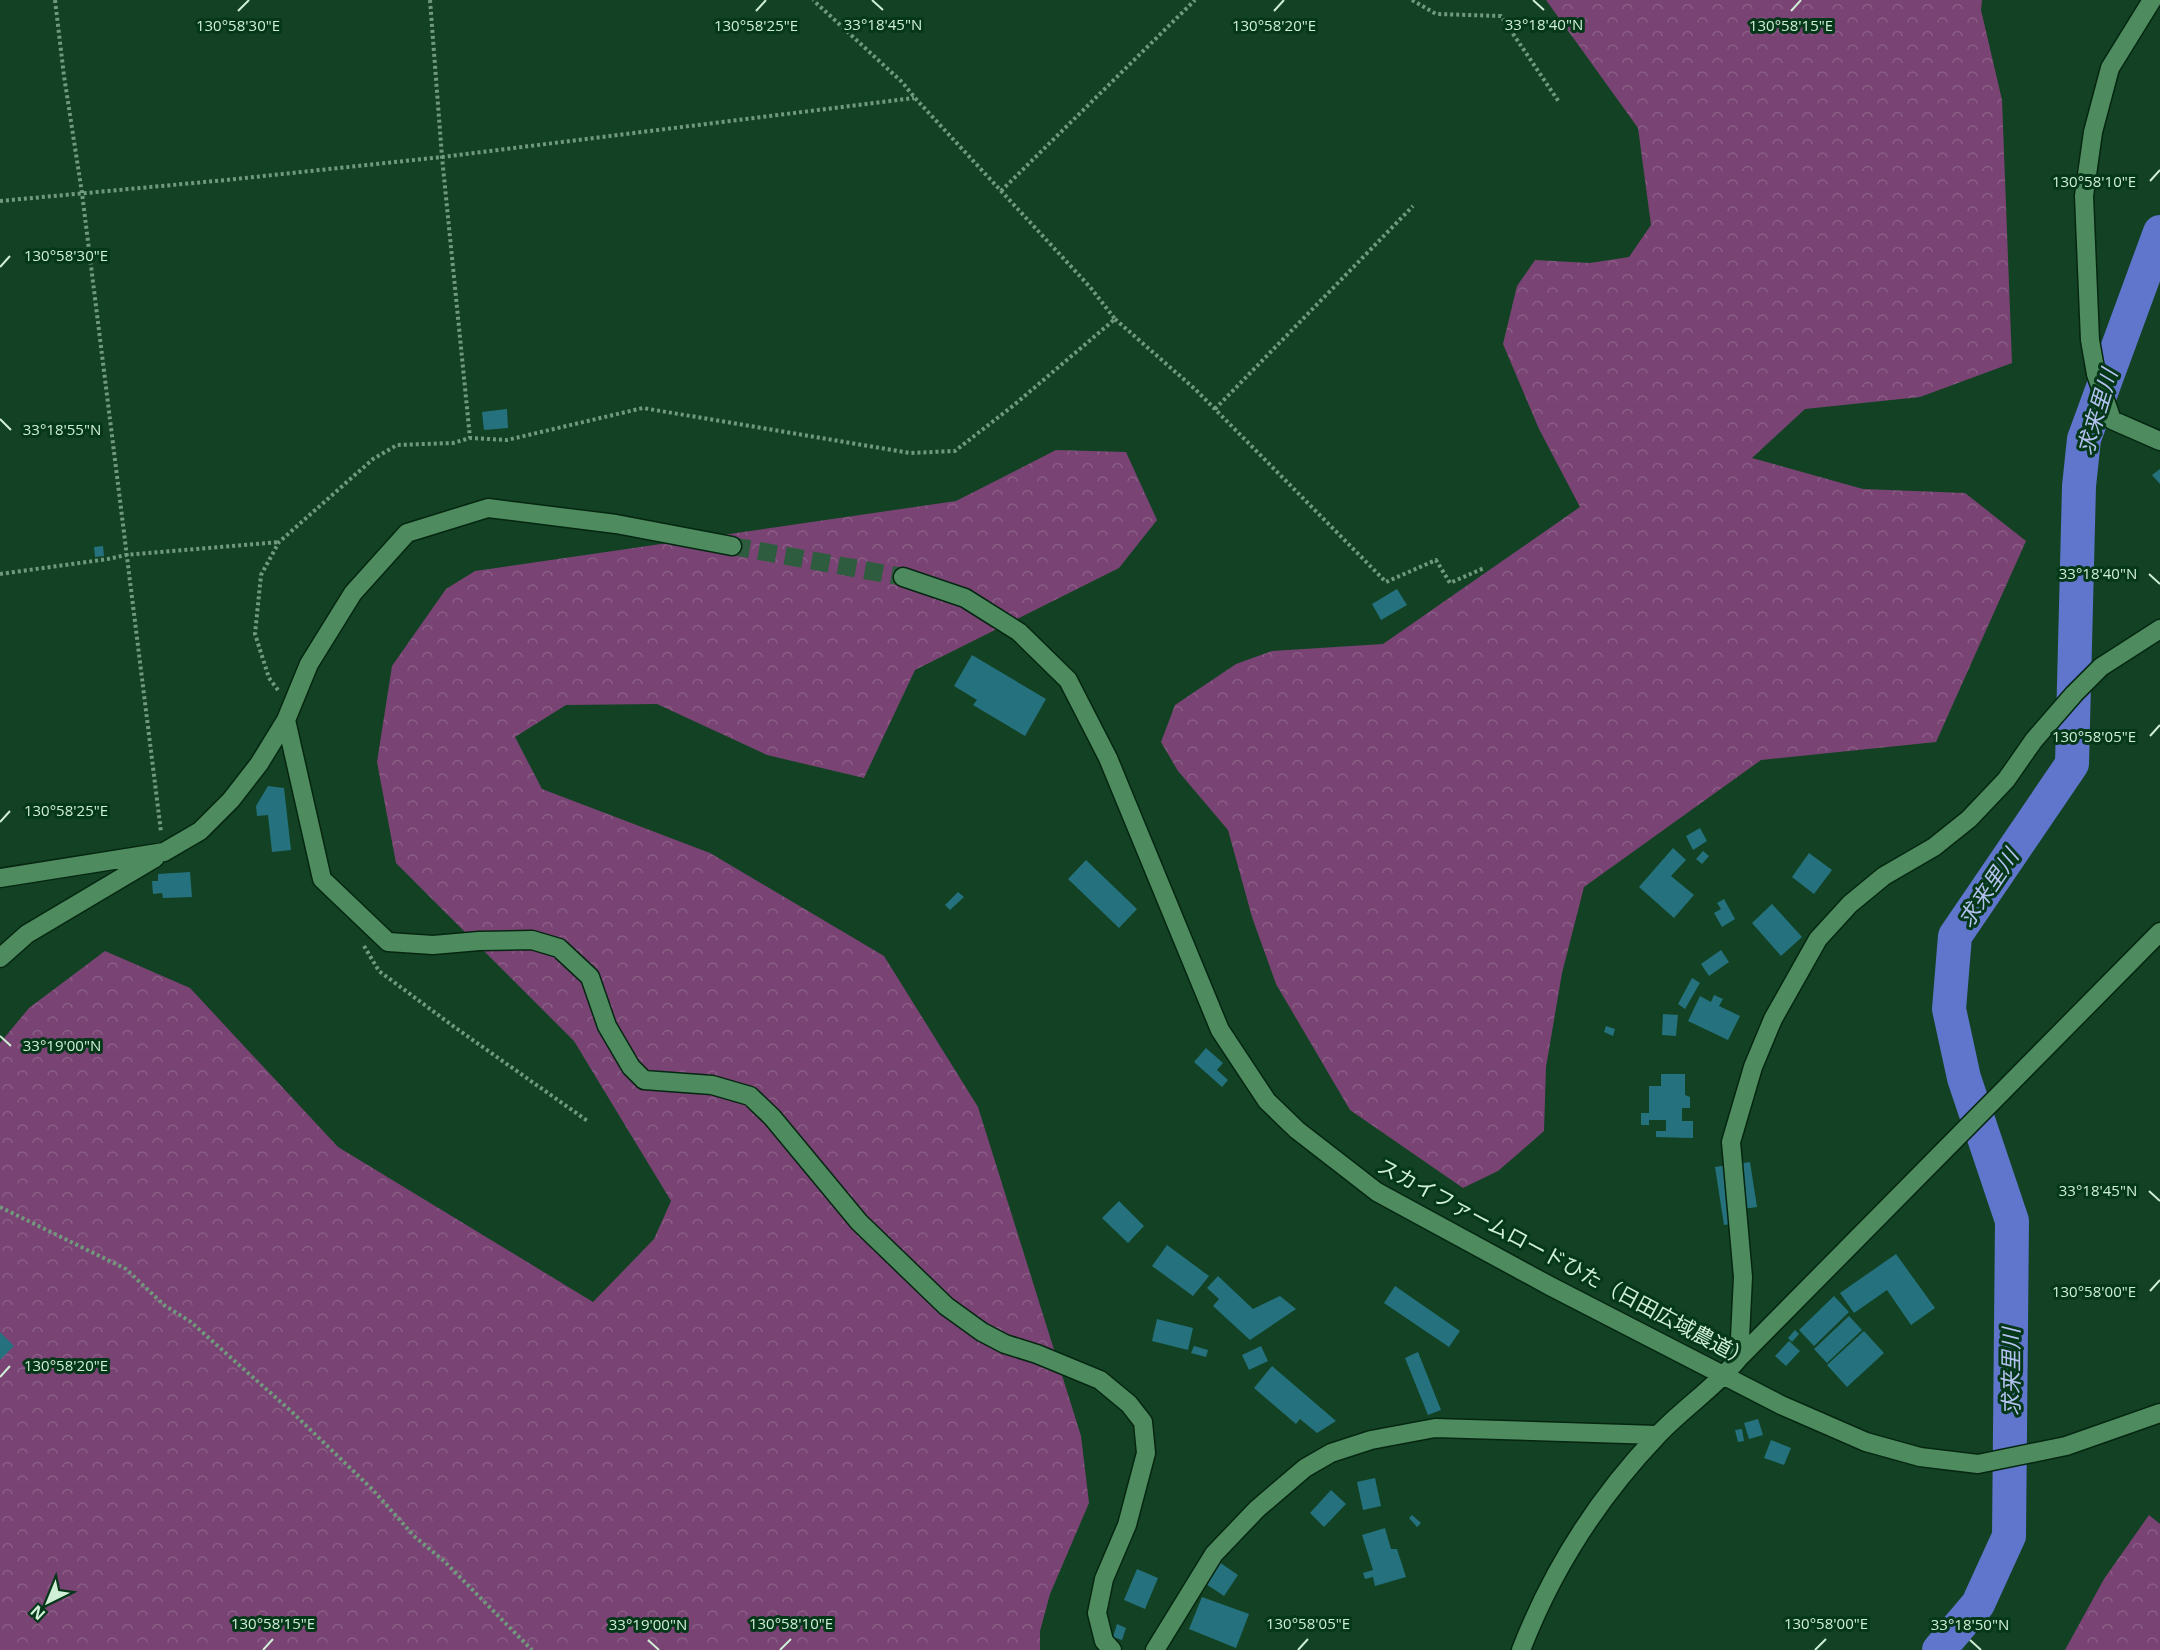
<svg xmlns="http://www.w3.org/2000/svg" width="2160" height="1650" font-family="'Open Sans','Noto Sans JP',sans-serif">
<defs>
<pattern id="forest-crowns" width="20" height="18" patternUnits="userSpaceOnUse" patternTransform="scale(1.5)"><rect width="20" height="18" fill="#794373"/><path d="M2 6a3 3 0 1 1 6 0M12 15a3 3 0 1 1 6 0" fill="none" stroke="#8b5e86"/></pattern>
</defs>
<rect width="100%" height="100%" fill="#124223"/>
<path fill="url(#forest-crowns)" d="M1546 0H1982L1981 10 2002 100 2012 363 1920 397 1805 409 1752 458 1863 489 1965 493 2026 541 1936 742 1761 760 1584 887 1562 973 1546 1067 1544 1131 1498 1171 1463 1188 1350 1110 1276 984 1252 917 1228 830 1178 771 1161 742 1175 705 1236 664 1272 651 1383 644 1580 507 1539 429 1503 344 1517 286 1535 260 1590 263 1629 257 1651 225 1638 128Z
M1056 450 1126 452 1157 520 1119 568 915 670 864 778 767 755 657 704 566 705 515 737 542 789 710 853 884 956 978 1107 1081 1436 1089 1503 1050 1594 1040 1631V1650H0V1043L29 1008 105 951 190 988 338 1147 593 1302 654 1239 671 1201 574 1041 396 863 377 762 392 666 446 589 475 571 956 501Z
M2149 1515 2160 1524V1650H2065L2104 1579Z"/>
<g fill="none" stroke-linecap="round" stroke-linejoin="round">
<path stroke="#6075cc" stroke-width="34" d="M1939 1650 1978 1604 2009 1536 2012 1221 1964 1078 1949 1009 1955 936 2072 764 2079 486 2084 439 2160 232"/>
</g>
<path fill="#25717e" d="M507 409 508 428 484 430 482 412Z
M2160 469V484L2152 475Z
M103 546 104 556 95 557 94 547Z
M1397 589 1407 605 1381 620 1372 604Z
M972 655 1046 699 1025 736 973 705 977 700 954 686Z
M268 786 284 788 291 850 272 852 268 815 257 816 256 806Z
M1700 828 1707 841 1693 850 1686 836Z
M1673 848 1686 860 1671 876 1694 895 1674 918 1639 887Z
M1703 851 1709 856 1702 864 1696 859Z
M1809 853 1832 870 1814 894 1792 877Z
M1086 860 1137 909 1119 928 1068 879Z
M190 872 192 897 163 898 162 893 153 894 152 881H158V874Z
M958 892 964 897 950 910 945 905Z
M1724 899 1735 919 1722 927 1714 913 1721 909 1717 903Z
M1772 904 1802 937 1781 956 1752 923Z
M1721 950 1729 962 1709 976 1701 964Z
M1692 978 1700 983 1685 1009 1678 1004Z
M1714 995 1723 999 1719 1006 1740 1016 1728 1040 1688 1021 1700 996 1711 1002Z
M1663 1014 1678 1015 1676 1036 1662 1035Z
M1606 1026 1615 1029 1613 1036 1604 1032Z
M1206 1048 1223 1063 1217 1070 1228 1080 1222 1087 1194 1062Z
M1661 1074H1685V1095L1690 1097V1108H1682V1121H1693V1138L1656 1137V1131H1666V1120H1649V1125H1641V1113H1649V1086H1661Z
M1750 1162 1757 1207 1743 1209 1746 1222 1724 1225 1715 1167Z
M1119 1201 1144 1226 1128 1243 1102 1218Z
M1167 1245 1209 1276 1193 1296 1152 1266Z
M1896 1254 1935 1308 1911 1325 1887 1290 1854 1313 1840 1293Z
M1218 1276 1253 1309 1280 1296 1296 1309 1250 1340 1213 1306 1219 1299 1207 1288Z
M1395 1286 1460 1331 1449 1347 1384 1303Z
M1834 1296 1849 1312 1814 1346 1799 1330Z
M1849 1316 1862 1330 1827 1363 1814 1349Z
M1157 1319 1193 1328 1188 1350 1152 1341Z
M1795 1330 1799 1334 1792 1342 1788 1338Z
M1864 1331 1884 1353 1847 1387 1827 1365Z
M0 1332 14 1346 0 1360Z
M1789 1341 1800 1351 1786 1366 1775 1356Z
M1194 1346 1208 1350 1206 1357 1191 1353Z
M1261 1346 1268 1361 1249 1370 1242 1355Z
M1418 1352 1441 1410 1428 1415 1405 1358Z
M1272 1366 1336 1421 1317 1433 1300 1419 1296 1424 1254 1388Z
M1758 1419 1763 1435 1749 1439 1744 1423Z
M1742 1429 1744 1441 1738 1442 1735 1430Z
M1771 1440 1791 1448 1784 1465 1764 1458Z
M1375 1478 1381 1506 1363 1510 1357 1482Z
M1331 1490 1346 1504 1324 1527 1310 1513Z
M1412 1515 1421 1523 1417 1527 1409 1518Z
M1385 1528 1391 1549H1397L1406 1577 1375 1586 1373 1577 1365 1579 1363 1573 1373 1570 1362 1535Z
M1219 1562 1238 1575 1224 1596 1206 1584Z
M1137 1569 1158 1578 1145 1609 1124 1600Z
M1202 1597 1249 1614 1236 1648 1189 1629Z
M1117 1624 1126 1628 1122 1640 1113 1637Z"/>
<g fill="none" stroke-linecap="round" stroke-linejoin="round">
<path stroke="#2e5c3e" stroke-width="18" stroke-dasharray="18 9" stroke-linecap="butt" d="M732 546 903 577"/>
<g stroke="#052611" stroke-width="21">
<path id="minor" d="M2152 0 2110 68 2093 132 2084 196 2090 340 2096 374 2112 420 2160 441
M903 577 965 598 1019 632 1068 680 1108 758 1220 1030 1267 1101 1297 1130 1377 1192 1550 1286 1781 1405 1866 1442 1920 1457 1978 1464 2066 1446 2160 1413
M286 720 322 879 388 942 433 945 479 941 532 940 559 948 590 977 607 1026 631 1067 644 1080 712 1085 750 1096 772 1117 859 1222 946 1306 982 1332 1005 1344 1037 1354 1100 1380 1129 1404 1143 1422 1146 1453 1127 1525 1104 1579 1097 1613 1104 1641 1112 1650
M0 878 164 852 200 831 231 800 259 764 286 720 309 664 353 593 407 533 488 508 616 524 732 546
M0 958 27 934 155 858
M1739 1358 1743 1277 1731 1142 1753 1067 1773 1019 1818 939 1850 904 1884 876 1934 847 1969 819 2006 780 2034 740 2074 694 2101 667 2160 629
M1155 1650 1214 1554 1257 1509 1305 1468 1331 1453 1371 1440 1435 1428 1657 1435
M1521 1650C1552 1570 1598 1498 1657 1436 1683 1408 1716 1387 1739 1358L2160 932"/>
</g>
<path stroke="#71997d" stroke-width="4" stroke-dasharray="3 3" stroke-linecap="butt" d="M55 0 64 76 82 193 161 832
M430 0 442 157 470 438
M1412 0 1436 14 1501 16 1559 102
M1001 191 1195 0
M0 201 226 180 442 157 914 98
M1115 319 1196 390 1386 582 1436 560 1450 583 1484 568
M1215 409 1413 206
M0 574 108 559 126 555 279 542
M278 690 269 678 255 634 261 575 279 542 373 459 397 445 453 443 470 438 507 440 643 408 910 453 955 451 1014 405 1115 319 1090 287 915 98 902 82 813 0
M364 946 379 971 453 1026 589 1122
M0 1207 126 1269 164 1305 191 1322 293 1413 372 1489 415 1537 444 1561 532 1650"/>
<use href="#minor" stroke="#4e8b5f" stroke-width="18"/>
</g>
<path fill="none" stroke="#cfefd6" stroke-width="2" d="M872 0 883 10M1533 0 1544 10M238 11 249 0M756 11 766 0M1274 11 1284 0M1791 11 1801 0M2150 181 2160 170M0 267 10 256M0 419 11 430M2149 574 2160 584M2150 736 2160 725M0 822 10 811M0 1036 11 1046M2149 1191 2160 1201M2150 1291 2160 1280M0 1377 10 1366M648 1640 659 1650M1970 1640 1981 1650M263 1650 273 1639M780 1650 791 1639M1298 1650 1308 1639M1815 1650 1826 1639"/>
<g text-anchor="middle" stroke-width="6" stroke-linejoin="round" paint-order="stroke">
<g font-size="21" fill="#cfefd6" stroke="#053719">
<text transform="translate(1564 1263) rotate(28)" y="7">スカイファームロードひた（日田広域農道）</text>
</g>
<g font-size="22" font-style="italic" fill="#b4c2f0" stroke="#053719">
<text transform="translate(2097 412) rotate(-73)" y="8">求来里川</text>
<text transform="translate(1988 888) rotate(-56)" y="8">求来里川</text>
<text transform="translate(2011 1372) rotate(-90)" y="8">求来里川</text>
</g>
</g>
<g font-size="15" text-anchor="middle" fill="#cfefd6" stroke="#053719" stroke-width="6" stroke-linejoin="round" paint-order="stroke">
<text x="883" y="30">33°18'45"N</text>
<text x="1544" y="30">33°18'40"N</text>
<text x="238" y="31">130°58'30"E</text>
<text x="756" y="31">130°58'25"E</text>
<text x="1274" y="31">130°58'20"E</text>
<text x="1791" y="31">130°58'15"E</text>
<text x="2094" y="187">130°58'10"E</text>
<text x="66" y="261">130°58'30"E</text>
<text x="62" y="435">33°18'55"N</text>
<text x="2098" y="579">33°18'40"N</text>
<text x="2094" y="742">130°58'05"E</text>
<text x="66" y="816">130°58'25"E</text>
<text x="62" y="1051">33°19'00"N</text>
<text x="2098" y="1196">33°18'45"N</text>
<text x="2094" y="1297">130°58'00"E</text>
<text x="66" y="1371">130°58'20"E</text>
<text x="273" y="1629">130°58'15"E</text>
<text x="791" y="1629">130°58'10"E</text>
<text x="1308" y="1629">130°58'05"E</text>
<text x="1826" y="1629">130°58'00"E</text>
<text x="648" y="1630">33°19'00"N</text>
<text x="1970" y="1630">33°18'50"N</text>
</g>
<g transform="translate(48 1602) rotate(223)" stroke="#053719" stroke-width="4.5" paint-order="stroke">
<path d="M0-4.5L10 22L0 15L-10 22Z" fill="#cfefd6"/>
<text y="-9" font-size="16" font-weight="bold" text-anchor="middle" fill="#cfefd6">N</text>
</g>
</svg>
